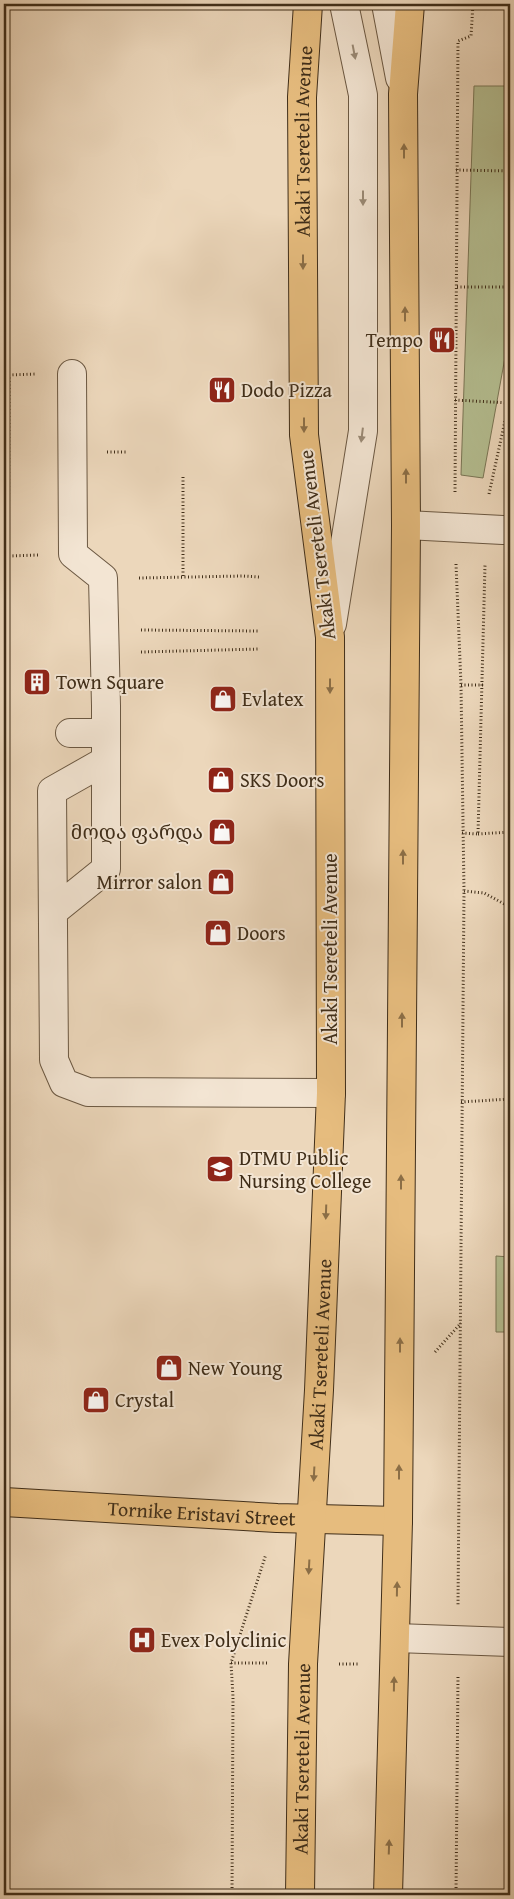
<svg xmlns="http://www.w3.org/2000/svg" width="514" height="1899" font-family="'Gentium Book Plus','Noto Serif Georgian',serif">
<rect width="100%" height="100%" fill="#ecd7bb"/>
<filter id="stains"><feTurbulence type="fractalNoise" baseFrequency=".004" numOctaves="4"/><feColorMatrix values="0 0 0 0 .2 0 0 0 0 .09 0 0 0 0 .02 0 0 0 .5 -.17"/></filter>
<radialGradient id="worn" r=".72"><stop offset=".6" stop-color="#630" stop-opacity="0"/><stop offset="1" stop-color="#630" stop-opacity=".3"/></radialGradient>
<path fill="#b5bf92" stroke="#7a7656" d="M474 86H510V330L483 478 461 475Z
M496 1256 510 1257V1332H496Z"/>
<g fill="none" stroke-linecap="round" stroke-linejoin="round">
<g stroke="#6b5842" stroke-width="30">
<path id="minor" d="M386 4 400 78
M406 525 503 530
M332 624 363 431V95L344 4
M70 733H106
M105 761 52 791 54 1060 64 1083 88 1092 331 1093
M54 911 106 869V706L103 578 73 554 72 374
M396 1638 510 1642"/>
</g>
<g stroke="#402e19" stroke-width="30">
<g id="major">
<path id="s1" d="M4 1502 277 1518 398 1521"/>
<path id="s2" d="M300 1895 303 1664 319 1390 331 1093 330 637 304 435 302 97 308 4"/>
<path d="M388 1895 398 1521 406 525 403 94 410 4"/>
</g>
</g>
<path stroke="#402e19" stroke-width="3" stroke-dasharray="1 2.5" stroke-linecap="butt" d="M456 170 510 171
M457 287H510
M455 400 510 403
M107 452H127
M183 477V577
M455 492 458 41 471 36 473 4
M489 494 510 398
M9 556 38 555
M456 564 461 685 464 891 458 1605
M139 578 242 576 260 577
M141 630 260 631
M8 648 9 375 37 374
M141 652 260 649
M461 685H483
M462 833 478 834 485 565
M478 834 510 832
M464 891 484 893 510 907
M461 1102 510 1099
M435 1352 461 1323
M231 1663H268
M339 1664H358
M232 1895 233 1697 231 1663 266 1554
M456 1895 458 1676"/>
<use href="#minor" stroke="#f3e5d3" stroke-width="28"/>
<use href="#major" stroke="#e6bc7e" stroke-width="28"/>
</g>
<defs><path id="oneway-solid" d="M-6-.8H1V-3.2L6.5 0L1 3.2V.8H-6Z" transform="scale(1.25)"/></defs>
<g fill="#9a8a76">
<use href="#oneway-solid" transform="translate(354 52) rotate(79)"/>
<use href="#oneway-solid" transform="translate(363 198) rotate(90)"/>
<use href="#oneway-solid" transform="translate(362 435) rotate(97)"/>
</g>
<g fill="#8b6e46">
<use href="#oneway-solid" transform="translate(404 151) rotate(-90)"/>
<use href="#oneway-solid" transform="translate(303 262) rotate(90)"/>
<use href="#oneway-solid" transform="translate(405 314) rotate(-90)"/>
<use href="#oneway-solid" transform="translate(304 425) rotate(90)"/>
<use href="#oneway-solid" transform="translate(406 476) rotate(-90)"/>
<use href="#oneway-solid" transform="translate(330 686) rotate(90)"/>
<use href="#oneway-solid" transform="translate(403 857) rotate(-90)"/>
<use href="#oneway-solid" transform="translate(402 1020) rotate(-90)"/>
<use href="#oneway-solid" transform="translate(401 1182) rotate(-90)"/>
<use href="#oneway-solid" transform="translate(326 1212) rotate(92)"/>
<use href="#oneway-solid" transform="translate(400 1345) rotate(-90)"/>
<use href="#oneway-solid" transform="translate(399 1472) rotate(-90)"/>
<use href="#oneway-solid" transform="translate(314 1474) rotate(93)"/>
<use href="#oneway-solid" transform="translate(309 1567) rotate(93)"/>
<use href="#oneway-solid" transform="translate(397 1589) rotate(-89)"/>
<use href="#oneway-solid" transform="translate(394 1684) rotate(-89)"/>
<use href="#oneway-solid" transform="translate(389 1847) rotate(-88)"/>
</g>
<defs>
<g id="restaurant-square" transform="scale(1.4375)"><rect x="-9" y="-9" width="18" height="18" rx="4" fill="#8f2418" stroke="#f3e5d3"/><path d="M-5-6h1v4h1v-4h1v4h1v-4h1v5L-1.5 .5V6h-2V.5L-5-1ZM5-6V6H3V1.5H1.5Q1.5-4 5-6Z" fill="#fff"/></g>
<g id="building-square" transform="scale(1.4375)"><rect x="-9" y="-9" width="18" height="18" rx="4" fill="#8f2418" stroke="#f3e5d3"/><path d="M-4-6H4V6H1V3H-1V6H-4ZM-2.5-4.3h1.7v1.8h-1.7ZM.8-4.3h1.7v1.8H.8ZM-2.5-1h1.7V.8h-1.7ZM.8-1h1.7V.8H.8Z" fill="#fff"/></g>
<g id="shop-square" transform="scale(1.4375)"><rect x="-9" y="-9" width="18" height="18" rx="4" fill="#8f2418" stroke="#f3e5d3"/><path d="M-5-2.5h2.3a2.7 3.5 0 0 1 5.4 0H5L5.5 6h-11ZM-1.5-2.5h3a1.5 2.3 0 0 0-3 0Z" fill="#fff"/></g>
<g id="university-square" transform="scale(1.4375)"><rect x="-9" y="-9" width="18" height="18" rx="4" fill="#8f2418" stroke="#f3e5d3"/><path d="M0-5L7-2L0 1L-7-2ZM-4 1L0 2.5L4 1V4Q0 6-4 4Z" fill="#fff"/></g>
<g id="hospital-square" transform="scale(1.4375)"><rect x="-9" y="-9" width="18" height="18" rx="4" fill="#8f2418" stroke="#f3e5d3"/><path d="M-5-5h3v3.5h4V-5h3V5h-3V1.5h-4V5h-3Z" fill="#fff"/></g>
</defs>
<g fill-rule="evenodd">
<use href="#restaurant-square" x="442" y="340"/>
<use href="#restaurant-square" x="222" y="390"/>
<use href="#building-square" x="37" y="682"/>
<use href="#shop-square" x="223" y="699"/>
<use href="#shop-square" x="221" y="780"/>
<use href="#shop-square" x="222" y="832"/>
<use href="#shop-square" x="221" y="882"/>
<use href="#shop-square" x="218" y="933"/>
<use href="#university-square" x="220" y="1169"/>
<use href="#shop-square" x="169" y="1368"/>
<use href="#shop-square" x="96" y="1400"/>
<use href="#hospital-square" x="142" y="1640"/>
</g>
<g text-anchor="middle" stroke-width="4" stroke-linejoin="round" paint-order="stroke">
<g font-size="20" fill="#402e19" stroke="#f3e5d3">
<text dy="7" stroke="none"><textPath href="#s2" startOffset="1756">Akaki Tsereteli Avenue</textPath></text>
<text transform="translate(317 545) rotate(-97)" y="7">Akaki Tsereteli Avenue</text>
<text transform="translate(330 949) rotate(-90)" y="7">Akaki Tsereteli Avenue</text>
<text dy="7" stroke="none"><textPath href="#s2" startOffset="541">Akaki Tsereteli Avenue</textPath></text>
<text dy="7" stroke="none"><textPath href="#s1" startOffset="198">Tornike Eristavi Street</textPath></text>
<text dy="7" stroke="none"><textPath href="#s2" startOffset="136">Akaki Tsereteli Avenue</textPath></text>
</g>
<g font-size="20" fill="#402e19" stroke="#f3e5d3" text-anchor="start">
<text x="423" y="347" text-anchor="end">Tempo</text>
<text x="241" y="397">Dodo Pizza</text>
<text x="56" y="689">Town Square</text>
<text x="242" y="706">Evlatex</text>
<text x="240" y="787">SKS Doors</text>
<text x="203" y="839" text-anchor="end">მოდა ფარდა</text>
<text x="202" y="889" text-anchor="end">Mirror salon</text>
<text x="237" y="940">Doors</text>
<text x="239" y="1165">DTMU Public<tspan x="239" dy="23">Nursing College</tspan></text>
<text x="188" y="1375">New Young</text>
<text x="115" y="1407">Crystal</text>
<text x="161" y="1647">Evex Polyclinic</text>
</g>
</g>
<rect width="514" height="1899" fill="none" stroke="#ecd7bb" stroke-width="20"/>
<rect x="5" y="5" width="504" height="1889" fill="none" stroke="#402e19" stroke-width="2.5"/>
<rect x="10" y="10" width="494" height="1879" fill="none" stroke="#402e19"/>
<rect width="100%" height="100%" filter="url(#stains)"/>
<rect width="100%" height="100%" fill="url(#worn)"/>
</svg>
